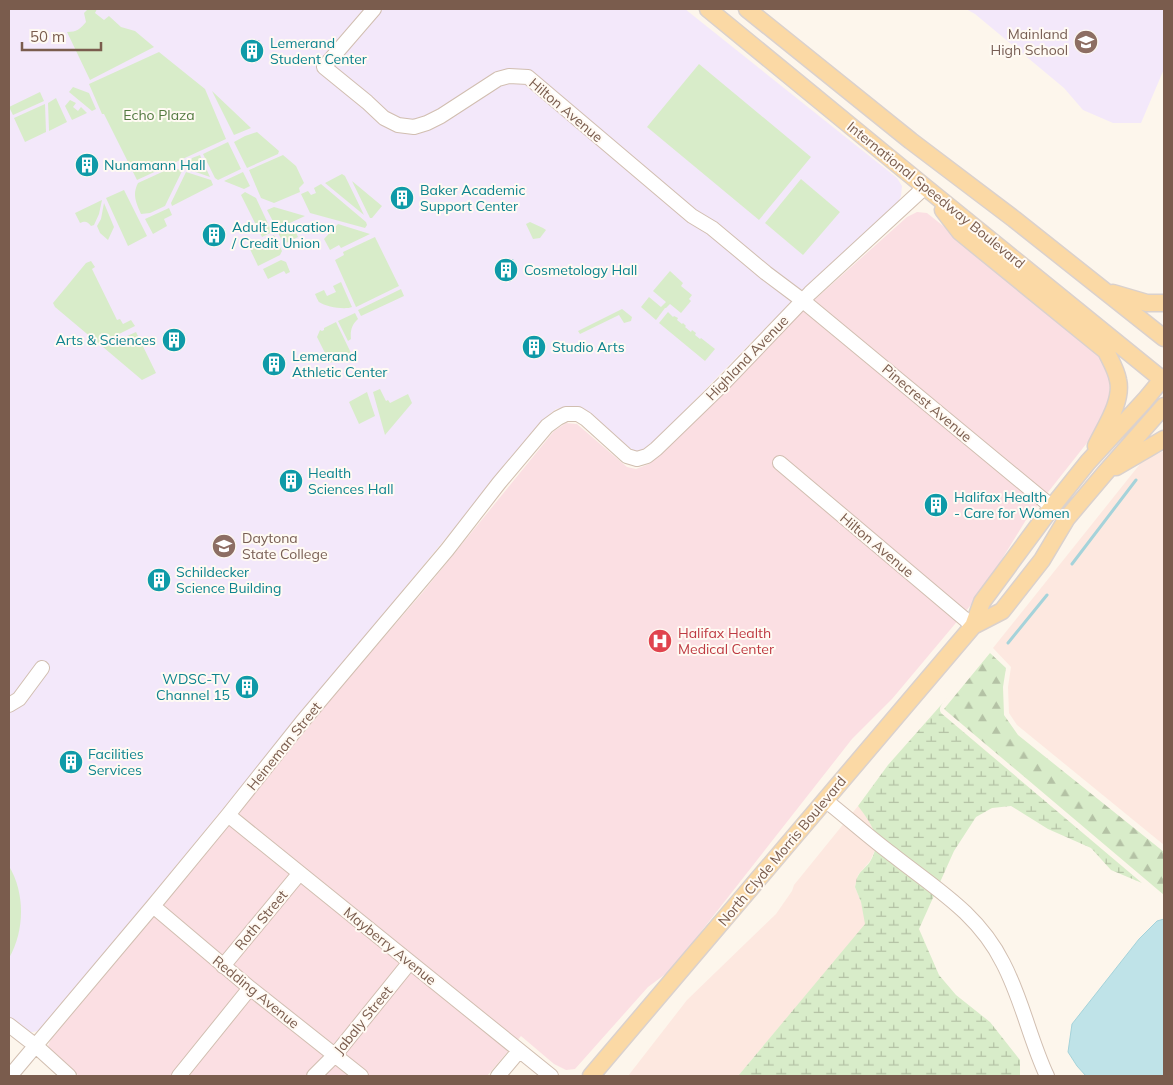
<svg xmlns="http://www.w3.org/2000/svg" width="1173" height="1085" font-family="Mulish,sans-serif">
<defs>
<pattern id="forest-firs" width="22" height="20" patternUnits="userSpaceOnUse" patternTransform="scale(1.25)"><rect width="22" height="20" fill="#d8ecc9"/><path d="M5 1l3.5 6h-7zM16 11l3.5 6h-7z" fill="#b4c2a5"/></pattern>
<pattern id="wetland-marsh" width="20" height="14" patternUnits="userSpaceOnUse" patternTransform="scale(1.25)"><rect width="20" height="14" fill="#d8ecc9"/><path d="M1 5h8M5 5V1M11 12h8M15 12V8" fill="none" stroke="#b4c2a5"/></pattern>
</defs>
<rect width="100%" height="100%" fill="#fdf6ec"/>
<path fill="#fde8e0" d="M1164 451V845L1017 725 1009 713 1008 687 1011 667 993 648 1140 464 1152 456Z
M858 806 869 820 876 837V848L870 861 858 875 855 887 861 902 866 924 738 1076H628L687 1000 776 914 792 891 794 885Z"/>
<path fill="#f3e8fa" d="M9 9H685L897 178 902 186 901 196 897 204 771 322 654 442 642 450 635 452 585 413 572 406 556 409 544 419 361 641 41 1030 33 1032H28L9 1020Z
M966 9H1164V69L1141 123H1113L1083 110 1064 88 975 14Z"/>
<path fill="#fbdfe3" d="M917 212 927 213 1092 345 1107 366 1110 381 1109 402 1098 429 1026 520 981 593 892 699 852 739 671 970 648 987 575 1069 566 1070 554 1064 521 1036 487 1076H79L51 1052 48 1046 51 1039 226 829 339 689 423 592 554 431 566 423 577 424 627 467 636 469 649 464 725 392 802 311 907 217Z"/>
<path fill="#d8ecc9" d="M88 9H97L95 13 104 20 109 16 121 27 135 31 154 47 90 80 67 32C77 32 80 29 86 22L84 13Z
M159 52 205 89 226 139 137 180 104 114H102L89 84Z
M699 64 811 157 759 220 647 127Z
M73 87 89 93 96 109 92 111 69 92Z
M212 91 251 128 234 135Z
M40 92 44 101 13 115 9 107Z
M56 98 67 122 49 131 48 103Z
M70 100 76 103 73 107 78 111 81 107 87 113 72 120 65 106Z
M45 104 46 132 25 142 14 118Z
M257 132 279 151 278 154 247 168 234 142 245 136Z
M228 142 241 169 218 180 215 178 203 154Z
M200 155 210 177 187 169 192 158Z
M283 155 296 166 304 183 299 188 300 192 274 203 261 198 249 170Z
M173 167 182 171 165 206 150 213 141 214C136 202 132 195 138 183Z
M186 172 211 180 213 185 172 206 171 203Z
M243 172 250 186 244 189 224 181Z
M342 174 345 176 364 215 325 183Z
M801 179 840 212 803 255 765 223Z
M352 181 382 206 372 218H370Z
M321 184 366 222 367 225 365 228 310 213 301 194 308 191 311 195 316 193 314 188Z
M124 190 147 236 128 246 106 198Z
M245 192 256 198 272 232 262 237 241 195Z
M102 200 99 214 94 225 91 226C87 221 85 221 80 223L75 213Z
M104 203 114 227 108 240 100 233 97 226 101 219Z
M274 207 305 216 277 229 267 210Z
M169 208 172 215 164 219 167 226 153 234 145 219Z
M530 222 543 228 546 230 540 238 533 239 526 224Z
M338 224 370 234 341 248 339 245 330 250 324 239Z
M293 226 298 237 284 244 278 233Z
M274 235 282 251 280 255 258 266 249 247Z
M375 237 399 286 356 307 335 260 344 255 343 252Z
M281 260 286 262 290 272 286 274 284 271 268 279 263 269Z
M91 261 95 267 92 269 117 320 120 319 123 324 131 320 135 326 99 344 55 307 53 303 86 263Z
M670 271 683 283 681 286 692 295 689 299 691 301 681 313 670 304 666 308H665L656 320 641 307 649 297 661 307 666 302 653 291Z
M341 282 352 307C345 310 326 307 319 302 318 301 316 296 315 294L324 290 327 296 336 292 333 286Z
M401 289 404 296 361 316 358 310Z
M622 309 632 317 631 321 624 323 619 315 580 334 578 331Z
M668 312 673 317 674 316 678 318 677 320 682 324 683 323 686 326 685 327 691 332 692 330 696 333 695 335 700 339 701 338 715 349 705 361 659 323Z
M355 313 358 319C352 324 350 331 351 339L348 341 338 321Z
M336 322 351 353 330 363 317 337 320 330 322 331 324 330V328Z
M136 332 156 373 142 380 103 347Z
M380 389 386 401 388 400 390 403 408 394 412 403 385 435 373 392Z
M367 392 375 416 359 424 349 402Z
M9 866C25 893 25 930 9 958Z"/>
<path fill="url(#forest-firs)" d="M990 653 1006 668 1003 687 1004 715 1018 735 1164 852V895L944 709Z"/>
<path fill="url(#wetland-marsh)" d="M949 696C945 701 937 707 941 713L1142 883 1111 870 1091 848 1048 829 1011 806 992 808 976 817 954 851 919 929 939 975 956 995 990 1022 1020 1060V1076H738L865 924 861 902 855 887C856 884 856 879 858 876 861 870 868 866 871 860 883 839 871 823 858 806L888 765Z"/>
<path fill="#bfe3e8" stroke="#a5d3da" d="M1164 919V1076H1086L1077 1066 1068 1052 1072 1024 1139 939 1157 921Z"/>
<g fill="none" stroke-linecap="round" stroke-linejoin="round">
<path stroke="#a5d3da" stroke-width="3" d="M1072 564 1136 480
M1008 643 1047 595"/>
<g stroke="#d1beb0" stroke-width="16">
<path id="minor" d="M374 9 324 67 367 102 384 118 398 125 414 127 427 123 441 116 498 79 509 76 528 77 692 216 712 228 766 273 802 300 1052 507
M780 463 973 626
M9 705 19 699 42 668
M825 800C848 818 870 838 893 855 936 889 978 913 1003 963 1022 999 1030 1040 1047 1076
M228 815 551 1076
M153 906 250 988 361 1076
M223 966 299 874
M9 1025 36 1046 69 1076
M10 1076 153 906 228 815 302 722 447 550 499 483 547 426 558 418 566 414H578L586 419 627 456 637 459 647 456 656 449 721 386 810 293 925 187
M179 1076 250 988
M314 1076 335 1055 410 962
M498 1076 519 1051"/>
</g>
<g stroke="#dad1cd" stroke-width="19">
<path id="major" d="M708 9 925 187 1164 381
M747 9 911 141 1014 219 1164 338
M943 210 960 232 1106 351C1110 360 1116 369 1118 380 1123 401 1105 427 1096 446
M1113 293 1147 303H1164
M1116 467 1164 439
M973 626 1002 611 1042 560 1067 518 1105 473 1164 406
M591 1076 973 626 982 602 1052 507 1088 462 1145 400 1164 377"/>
</g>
<use href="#minor" stroke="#fff" stroke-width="14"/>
<use href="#major" stroke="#fbd9a5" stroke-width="16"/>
</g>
<defs>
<g id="school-disc" transform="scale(1.25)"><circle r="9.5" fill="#8d6e63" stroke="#fffaf3"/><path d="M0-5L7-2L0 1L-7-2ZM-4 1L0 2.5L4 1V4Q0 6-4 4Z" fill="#fff"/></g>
<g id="building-disc" transform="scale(1.25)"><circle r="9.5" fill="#0f9aa8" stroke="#fffaf3"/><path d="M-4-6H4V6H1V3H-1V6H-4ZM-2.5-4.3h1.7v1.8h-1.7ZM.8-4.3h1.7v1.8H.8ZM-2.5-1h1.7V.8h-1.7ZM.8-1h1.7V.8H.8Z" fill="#fff"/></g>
<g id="university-disc" transform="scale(1.25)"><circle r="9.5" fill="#8d6e63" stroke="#fffaf3"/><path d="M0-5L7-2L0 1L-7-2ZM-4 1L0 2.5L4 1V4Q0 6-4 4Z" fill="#fff"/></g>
<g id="hospital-disc" transform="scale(1.25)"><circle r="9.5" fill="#e0444e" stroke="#fffaf3"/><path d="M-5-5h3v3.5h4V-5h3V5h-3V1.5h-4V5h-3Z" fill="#fff"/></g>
</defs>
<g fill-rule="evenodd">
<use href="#school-disc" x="1086" y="42"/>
<use href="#building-disc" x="252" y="51"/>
<use href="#building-disc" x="87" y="165"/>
<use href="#building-disc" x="402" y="198"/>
<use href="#building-disc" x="214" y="235"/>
<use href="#building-disc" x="506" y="270"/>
<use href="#building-disc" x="174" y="340"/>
<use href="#building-disc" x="534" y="347"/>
<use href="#building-disc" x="274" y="364"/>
<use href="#building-disc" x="291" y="481"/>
<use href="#building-disc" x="936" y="505"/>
<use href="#university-disc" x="224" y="546"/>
<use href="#building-disc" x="159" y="580"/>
<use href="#hospital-disc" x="660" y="641"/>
<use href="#building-disc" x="247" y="687"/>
<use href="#building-disc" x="71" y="762"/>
</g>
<g text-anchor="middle" stroke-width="4" stroke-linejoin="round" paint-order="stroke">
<g font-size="14" fill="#785e54" stroke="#fffaf3" text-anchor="end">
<text x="1068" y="39">Mainland<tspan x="1068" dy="16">High School</tspan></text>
<text x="242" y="543" text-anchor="start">Daytona<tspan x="242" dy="16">State College</tspan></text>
</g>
<g font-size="14" fill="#0d838f" stroke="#fffaf3" text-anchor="start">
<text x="270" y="48">Lemerand<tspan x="270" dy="16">Student Center</tspan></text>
<text x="104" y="170">Nunamann Hall</text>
<text x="420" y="195">Baker Academic<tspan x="420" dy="16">Support Center</tspan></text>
<text x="232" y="232">Adult Education<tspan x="232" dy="16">/ Credit Union</tspan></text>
<text x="524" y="275">Cosmetology Hall</text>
<text x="156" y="345" text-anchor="end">Arts &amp; Sciences</text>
<text x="552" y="352">Studio Arts</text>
<text x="292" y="361">Lemerand<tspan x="292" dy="16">Athletic Center</tspan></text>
<text x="308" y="478">Health<tspan x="308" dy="16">Sciences Hall</tspan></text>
<text x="954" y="502">Halifax Health<tspan x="954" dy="16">- Care for Women</tspan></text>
<text x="176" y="577">Schildecker<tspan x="176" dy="16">Science Building</tspan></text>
<text x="230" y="684" text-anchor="end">WDSC-TV<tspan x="230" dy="16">Channel 15</tspan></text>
<text x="88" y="759">Facilities<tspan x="88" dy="16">Services</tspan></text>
</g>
<g font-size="14" fill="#7a5c4d" stroke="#fffaf3">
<text transform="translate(566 110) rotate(40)" y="5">Hilton Avenue</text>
<text transform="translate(936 195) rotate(39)" y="5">International Speedway Boulevard</text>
<text transform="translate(747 358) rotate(-46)" y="5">Highland Avenue</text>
<text transform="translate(927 403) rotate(40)" y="5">Pinecrest Avenue</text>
<text transform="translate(877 545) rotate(40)" y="5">Hilton Avenue</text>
<text transform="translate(284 746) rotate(-51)" y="5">Heineman Street</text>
<text transform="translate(782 851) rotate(-50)" y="5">North Clyde Morris Boulevard</text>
<text transform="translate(261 920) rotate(-50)" y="5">Roth Street</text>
<text transform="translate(390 946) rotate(39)" y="5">Mayberry Avenue</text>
<text transform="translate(256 992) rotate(39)" y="5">Redding Avenue</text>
<text transform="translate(363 1020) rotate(-51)" y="5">Jabaly Street</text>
</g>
<g font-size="14" fill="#537a41" stroke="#fffaf3">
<text x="159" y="120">Echo Plaza</text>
</g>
<g font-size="14" fill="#be3a42" stroke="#fffaf3" text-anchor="start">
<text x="678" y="638">Halifax Health<tspan x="678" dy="16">Medical Center</tspan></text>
</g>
</g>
<rect width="1173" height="1085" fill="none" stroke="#7a5c4d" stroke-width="20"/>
<path d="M22 42v8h79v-8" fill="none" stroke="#7a5c4d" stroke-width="2.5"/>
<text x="30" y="42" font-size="15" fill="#7a5c4d" stroke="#fffaf3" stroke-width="4" paint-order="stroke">50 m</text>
</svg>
